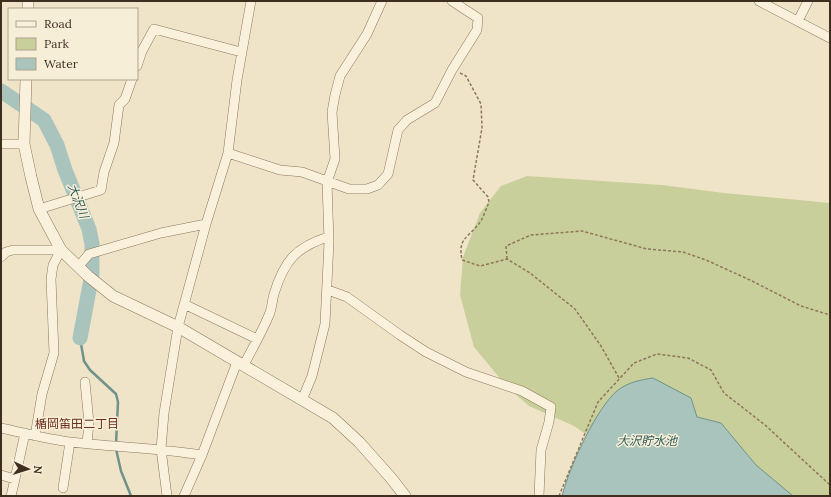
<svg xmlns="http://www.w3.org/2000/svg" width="831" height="497" font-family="Lora,'Noto Sans JP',serif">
<rect width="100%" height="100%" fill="#f0e4c8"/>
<path fill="#c9cf9b" d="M527 176 662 185 724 193 830 203V496H782L619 435 584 433 574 426 529 406 507 387 474 347 460 295 463 257 480 213 501 186Z"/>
<path fill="#a9c4bc" stroke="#6f938a" d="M653 378 691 398 697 417 721 423 756 465 793 496H562C569 468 596 408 618 390 629 382 640 380 653 378Z"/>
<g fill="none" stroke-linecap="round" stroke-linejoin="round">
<path stroke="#6f938a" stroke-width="2.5" d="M80 338 84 361 90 370 116 394 118 402 116 444
M116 449 121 471 131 496"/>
<path stroke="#a9c4bc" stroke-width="15" d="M1 91 44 120 57 145 65 170 89 229 92 244V274L80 338"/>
<g stroke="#8d765c" stroke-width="10">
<path id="minor" d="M759 1 830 38
M798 21 808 1
M137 66 142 51 154 29 241 52
M1 144H24
M228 153 280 170 302 172 349 189H367L378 185 388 174 398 130 407 120 435 103 452 70 477 30 478 18 452 1
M39 209 101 190 104 172 114 143 119 105 125 99 132 79
M1 257 6 252 13 250H61L53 265 51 279 54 353 42 394 35 436
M78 267 89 254 161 233 206 224
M328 290 347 297 400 335 426 352 466 372 522 391 551 407 549 422 541 450 539 496
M184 304 257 339
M244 365C252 349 262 332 269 315 272 309 272 301 274 294 284 261 296 247 328 237
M85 382 89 423 87 443
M302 400 312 376 325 324 329 242 327 182 335 159 332 112 335 95 340 76 367 34 382 1
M1 428C24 433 47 439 70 442 114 447 158 448 202 455
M1 475 15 479 25 433
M63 488 70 442
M11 496 15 479
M167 496 161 449 164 413 178 327 206 224 228 153 237 80 251 1
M184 496 202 455 237 362"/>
</g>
<g stroke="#8d765c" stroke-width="12">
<path id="tertiary" d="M28 1V9
M26 79 24 144 31 177 39 209 61 250 88 276 113 296 178 327 333 418 359 442 391 478 405 496"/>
</g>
<path stroke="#8d765c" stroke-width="1.5" stroke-dasharray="3 2" stroke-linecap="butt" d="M460 73 466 76 481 104 482 128 473 180 488 197 489 202C486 209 483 219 478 225 466 239 458 239 462 260L480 266 507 259 530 273 575 309 601 346 619 378
M507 259 506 246 531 235 582 231 647 249 683 252 706 260 750 280 801 306 830 315
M559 496 598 402 634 363 657 354 688 358 711 370 724 393 765 425 830 485"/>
<use href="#minor" stroke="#faf1dc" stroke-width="9"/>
<use href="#tertiary" stroke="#faf1dc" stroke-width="11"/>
</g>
<g text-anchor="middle" stroke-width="3" stroke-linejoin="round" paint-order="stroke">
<g font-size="12" font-style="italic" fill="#2f5d5a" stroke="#f7eed8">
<text transform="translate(78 201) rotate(69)" y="4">大沢川</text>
<text x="647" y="445">大沢貯水池</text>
</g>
<g font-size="12" fill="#6b2e1e" stroke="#f7eed8">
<text x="77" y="428">楯岡笛田二丁目</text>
</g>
</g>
<rect width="831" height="497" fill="none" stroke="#3d2e20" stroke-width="4"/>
<rect x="8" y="8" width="130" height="72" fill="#f7eed8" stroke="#ada18e"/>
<rect x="16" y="21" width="20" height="6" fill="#faf1dc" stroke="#ada18e"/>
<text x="44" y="28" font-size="12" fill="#3d2e20">Road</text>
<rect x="16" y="38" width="20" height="12" fill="#c9cf9b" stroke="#ada18e"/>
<text x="44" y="48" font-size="12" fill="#3d2e20">Park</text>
<rect x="16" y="58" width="20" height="12" fill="#a9c4bc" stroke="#ada18e"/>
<text x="44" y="68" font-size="12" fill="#3d2e20">Water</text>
<g transform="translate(28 469) rotate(94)" stroke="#f7eed8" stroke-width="3" paint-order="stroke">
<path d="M0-3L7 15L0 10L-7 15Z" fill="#3d2e20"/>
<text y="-6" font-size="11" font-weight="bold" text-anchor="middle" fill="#3d2e20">N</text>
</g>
</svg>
